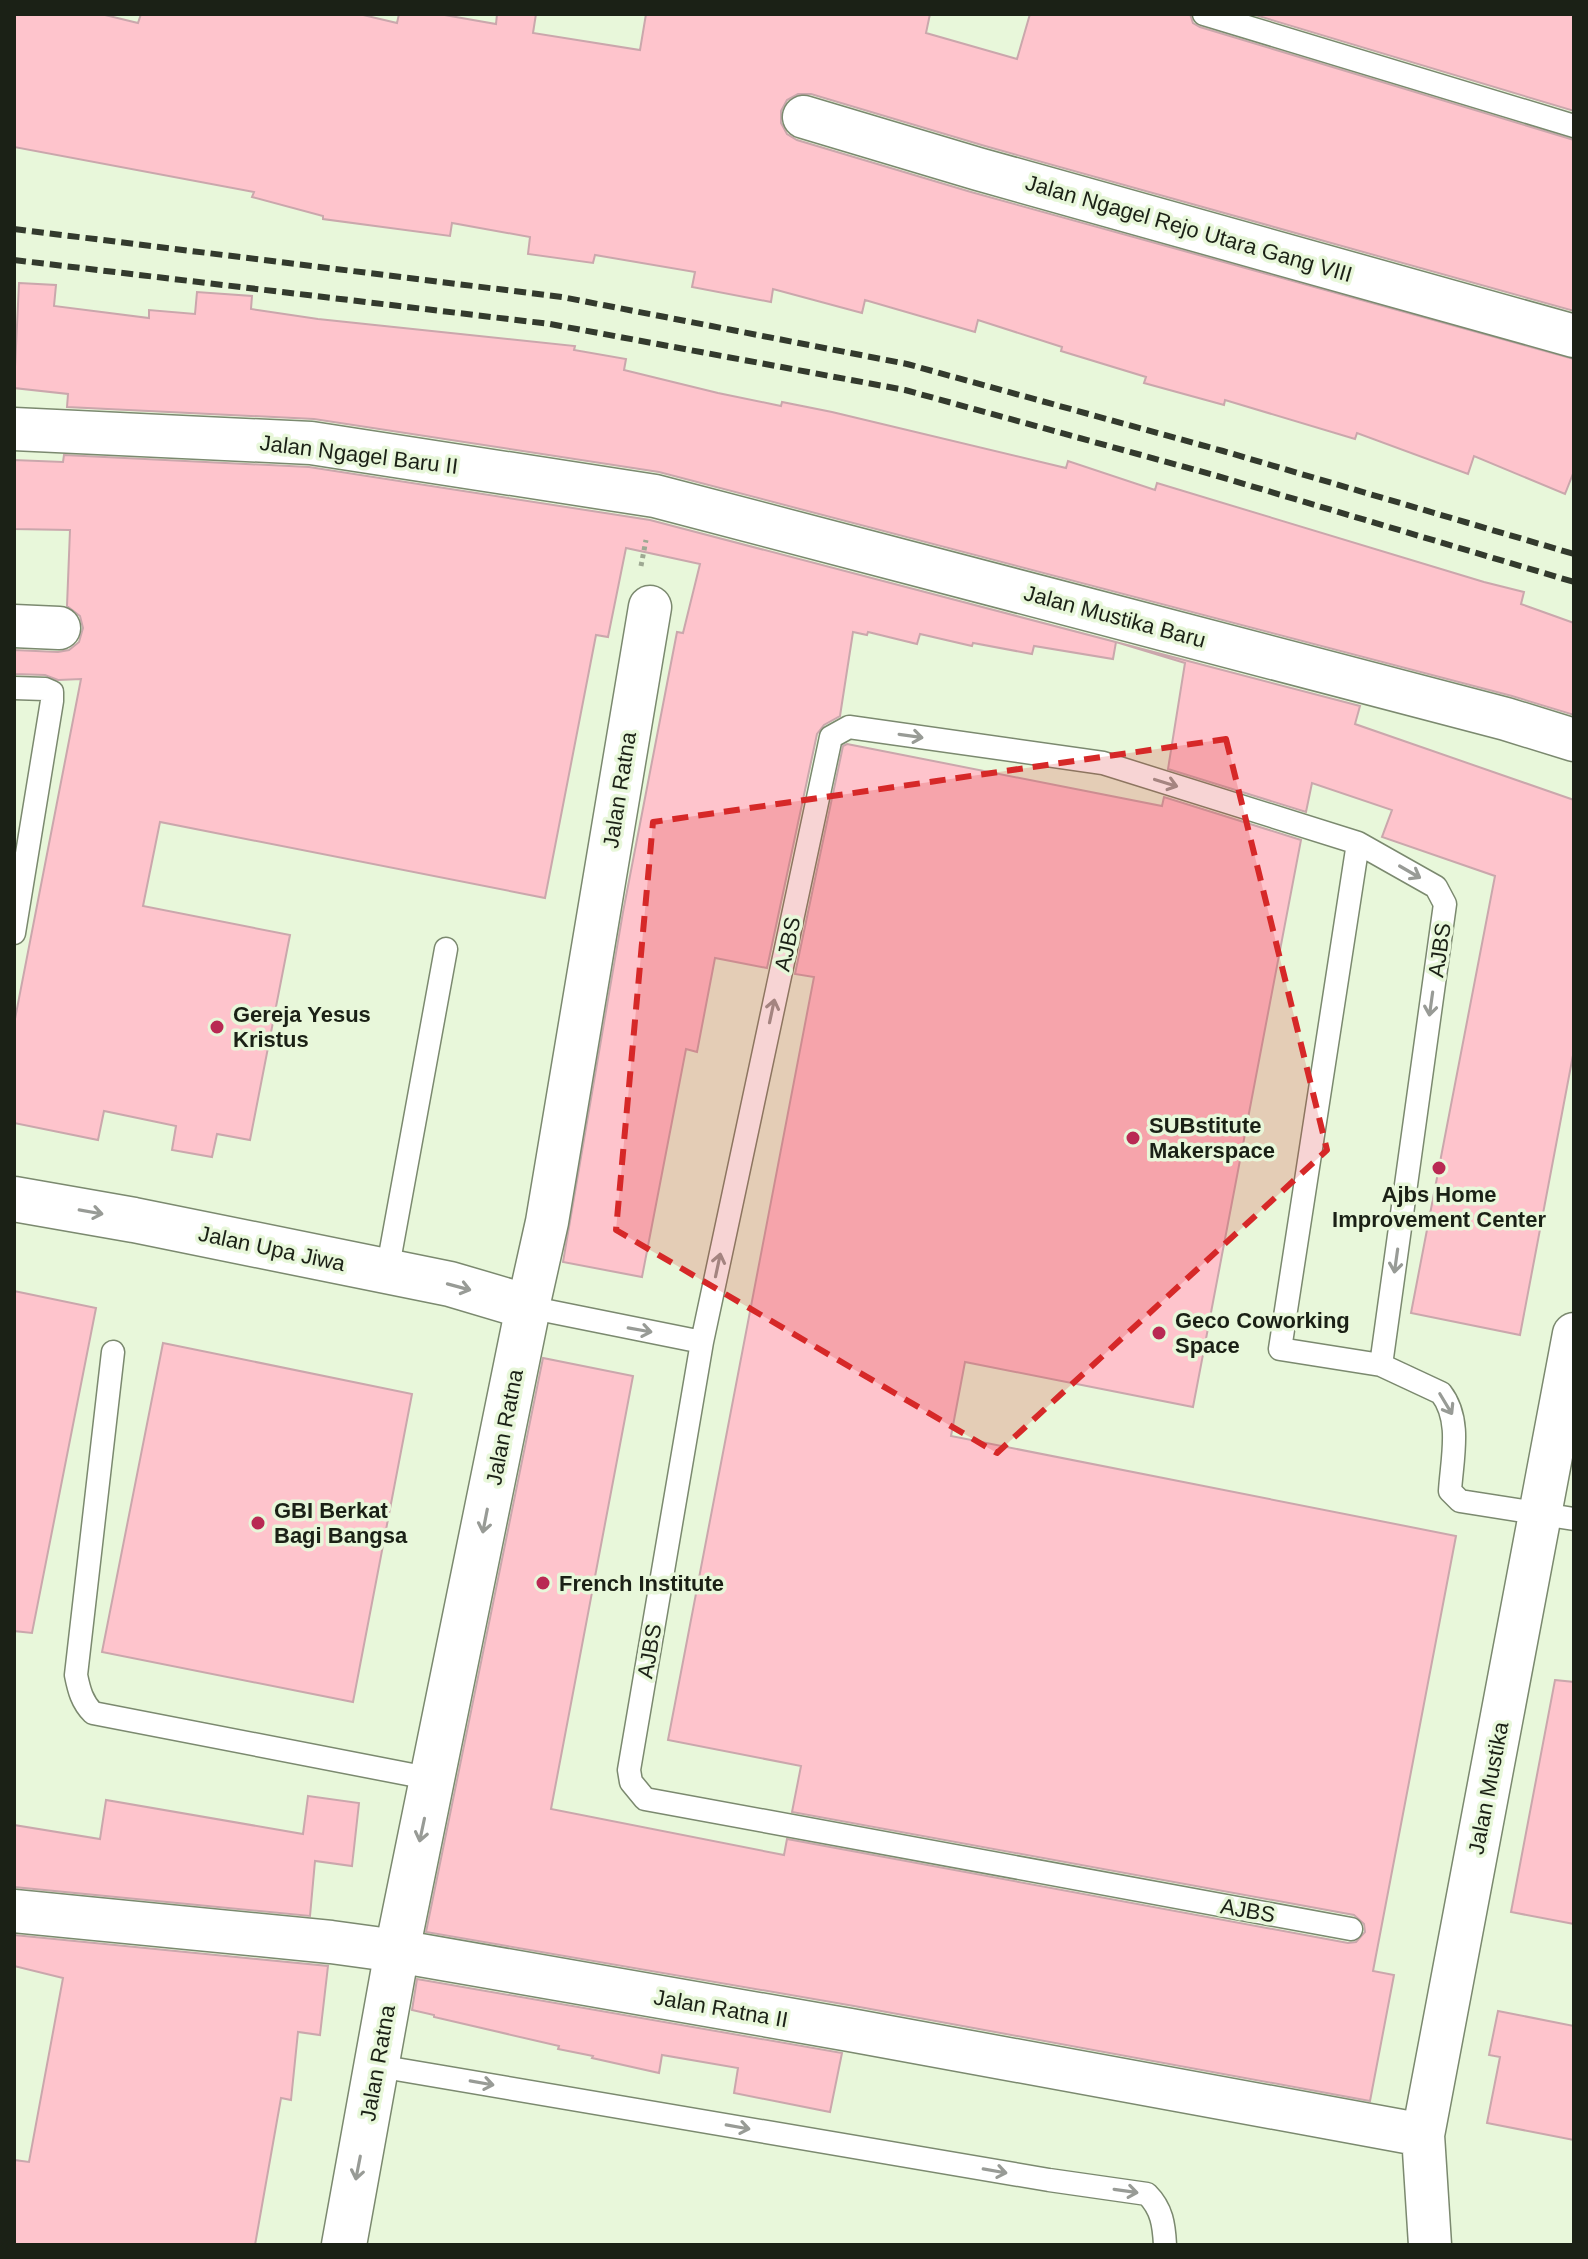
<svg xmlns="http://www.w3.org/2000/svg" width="1588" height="2259" font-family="Arial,sans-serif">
<rect width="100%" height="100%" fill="#e8f7da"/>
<path fill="#fec4cc" stroke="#caa7ac" stroke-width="2" d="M14 14H101L138 23 141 14H359L397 23 399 14H439L496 24 497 14H536L533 33 640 50 646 14H930L926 33 1017 59 1030 14H1190L1193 23 1200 27 1574 140V311L985 146 811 94H798L787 100 781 111V123L787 134 797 140 971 192 1574 359V471L1565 494 1474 456 1468 474 1357 433 1355 439 1225 400 1224 405 1144 383 1146 377 1061 351 1062 347 978 320 975 332 865 300 862 313 773 289 771 302 692 287 695 272 595 255 593 263 528 254 530 237 452 223 450 236 323 219V216L252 197 254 192 14 147Z
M1252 14H1574V111Z
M19 283 56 285 54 306 149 318V310L195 314 197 292 252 296 251 309 318 319 575 346 574 350 626 359 624 370 718 393 781 406 782 402 832 412 1066 468 1068 461 1155 490 1157 483 1484 582 1524 592 1521 604 1574 623V715L1512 696 659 472 314 419 67 407 68 394 14 388Z
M64 455 309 467 650 520 1360 706 1355 724 1574 800V1050L1520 1335 1411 1313 1495 876 1382 837 1392 810 1312 783 1306 812 1168 769 1185 663 1116 642 1113 659 1034 646 1032 654 973 643 972 646 920 634 917 644 868 632 867 635 853 632 840 716 824 725 817 734 767 968 715 958 697 1052 686 1049 642 1277 563 1262 623 912 677 632 683 633 700 564 626 548 608 637 596 635 545 898 160 822 143 906 290 935 250 1140 217 1134 212 1157 172 1150 176 1126 104 1111 98 1140 14 1123V1024L81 679 58 680 45 675 14 674V650L58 652 69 650 79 642 83 628 80 616 67 606 70 530 14 529V460L63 462Z
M847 744 1162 806 1164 797 1301 840 1193 1407 965 1362 951 1436 1456 1536 1373 1971 1394 1975 1370 2101 854 2006 426 1932 543 1358 633 1376 551 1809 784 1855 787 1839 1348 1943 1356 1942 1365 1932 1364 1924 1354 1915 792 1812 801 1766 668 1740 814 977 795 974 843 746Z
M14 1291 96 1308 32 1633 14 1631Z
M163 1343 412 1394 353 1702 102 1652Z
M1555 1680 1574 1682V1924L1511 1912Z
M308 1796 359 1803 352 1866 315 1861 310 1916 14 1887V1825L100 1839 106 1800 303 1834Z
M14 1935 328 1966 320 2035 298 2032 291 2100 281 2098 255 2245H14V2160L29 2162 63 1978 14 1966Z
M417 1979 842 2053 830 2112 734 2093 738 2068 662 2055 659 2073 592 2058 593 2056 558 2049 559 2046 434 2017V2015L412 2010Z
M1498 2011 1574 2026V2140L1487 2123 1500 2057 1489 2055Z"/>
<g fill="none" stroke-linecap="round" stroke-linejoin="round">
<g stroke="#7b896f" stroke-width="25">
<path id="lane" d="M1204 14 1574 126
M14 688 45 689 52 692V701L14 933
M1358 843 1280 1349 1381 1365 1441 1393C1462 1420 1452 1458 1450 1491L1460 1501 1574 1519
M387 1272 446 949
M528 1307 702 1342
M113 1352 76 1675C79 1690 82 1702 93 1713L433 1779
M1351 1929 645 1799 631 1782 629 1770 702 1342 831 737 849 727 1103 763 1358 843 1436 887 1445 904 1381 1365
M378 2066 1049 2180 1147 2194C1162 2209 1164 2225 1165 2245"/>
</g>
<g stroke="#7b896f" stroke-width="45">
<path id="street" d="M804 117 978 169 1574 336
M14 429 311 443 655 496 1506 719 1574 740
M14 626 59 628
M528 1307 547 1222 650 607
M14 1911 331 1942 397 1951 850 2030 1423 2135
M1430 2245 1423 2135 1574 1334"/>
</g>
<g stroke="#7b896f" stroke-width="47">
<path id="highway" d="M14 1199 134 1220 450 1284 528 1307 397 1951 344 2245"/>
</g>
<path stroke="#9ea993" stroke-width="5" stroke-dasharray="4 4" stroke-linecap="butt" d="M641 566 646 540"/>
<use href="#lane" stroke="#fff" stroke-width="22"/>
<use href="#street" stroke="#fff" stroke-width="42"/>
<use href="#highway" stroke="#fff" stroke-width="44"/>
<path stroke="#333a2d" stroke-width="6" stroke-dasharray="12 6" stroke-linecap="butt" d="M14 229 562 297 907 364 1223 451 1574 554
M14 260 550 324 905 390 1214 475 1574 582"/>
</g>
<defs><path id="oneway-shaft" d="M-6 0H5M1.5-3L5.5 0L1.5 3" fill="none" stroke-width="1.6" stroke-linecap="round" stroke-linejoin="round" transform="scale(2)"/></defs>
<g stroke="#989b96">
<use href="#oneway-shaft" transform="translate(911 736) rotate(8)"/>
<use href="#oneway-shaft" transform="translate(1166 783) rotate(17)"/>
<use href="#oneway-shaft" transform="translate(1410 872) rotate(30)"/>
<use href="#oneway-shaft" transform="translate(1431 1004) rotate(98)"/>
<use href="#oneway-shaft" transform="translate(772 1011) rotate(-78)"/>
<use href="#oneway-shaft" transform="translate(91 1212) rotate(10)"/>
<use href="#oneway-shaft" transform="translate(1396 1261) rotate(98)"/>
<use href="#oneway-shaft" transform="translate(718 1265) rotate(-78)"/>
<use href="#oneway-shaft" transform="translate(459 1287) rotate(15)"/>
<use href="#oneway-shaft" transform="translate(640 1330) rotate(10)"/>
<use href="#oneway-shaft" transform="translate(1446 1404) rotate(59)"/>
<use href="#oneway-shaft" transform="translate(485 1521) rotate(101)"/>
<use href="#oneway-shaft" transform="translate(422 1830) rotate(102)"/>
<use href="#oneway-shaft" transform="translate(482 2083) rotate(10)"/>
<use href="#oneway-shaft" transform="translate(738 2127) rotate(10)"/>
<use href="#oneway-shaft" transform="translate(358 2168) rotate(101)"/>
<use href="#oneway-shaft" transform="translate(995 2171) rotate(10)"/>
<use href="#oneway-shaft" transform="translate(1126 2191) rotate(8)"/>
</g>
<path fill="#d62828" fill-opacity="0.2" stroke="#d62828" stroke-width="6" stroke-dasharray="16 10" stroke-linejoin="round" d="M1226 739 1327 1150 997 1453 616 1230 653 822Z"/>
<g fill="#b92953" stroke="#e8f7da" stroke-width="3">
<circle cx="217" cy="1027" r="8"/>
<circle cx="1133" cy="1138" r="8"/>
<circle cx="1439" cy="1168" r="8"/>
<circle cx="1159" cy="1333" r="8"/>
<circle cx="258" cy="1523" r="8"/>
<circle cx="543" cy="1583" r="8"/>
</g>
<g text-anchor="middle" stroke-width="7" stroke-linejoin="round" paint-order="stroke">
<g font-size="22" fill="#1b2116" stroke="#e8f7da">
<text transform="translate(1189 228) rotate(16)" y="8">Jalan Ngagel Rejo Utara Gang VIII</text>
<text transform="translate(359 454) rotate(7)" y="8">Jalan Ngagel Baru II</text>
<text transform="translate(1115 616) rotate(15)" y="8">Jalan Mustika Baru</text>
<text transform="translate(619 790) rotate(-81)" y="8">Jalan Ratna</text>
<text transform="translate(787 944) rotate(-78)" y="8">AJBS</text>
<text transform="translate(1439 950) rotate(-82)" y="8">AJBS</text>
<text transform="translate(272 1248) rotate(12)" y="8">Jalan Upa Jiwa</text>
<text transform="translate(504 1427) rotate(-79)" y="8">Jalan Ratna</text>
<text transform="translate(649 1651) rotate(-80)" y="8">AJBS</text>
<text transform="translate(1488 1788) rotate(-79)" y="8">Jalan Mustika</text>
<text transform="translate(1248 1910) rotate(10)" y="8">AJBS</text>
<text transform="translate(721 2008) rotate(10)" y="8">Jalan Ratna II</text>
<text transform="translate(377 2063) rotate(-80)" y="8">Jalan Ratna</text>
</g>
<g font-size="22" font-weight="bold" fill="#1b2116" stroke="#e8f7da" text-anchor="start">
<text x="233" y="1022">Gereja Yesus<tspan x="233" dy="25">Kristus</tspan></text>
<text x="1149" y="1133">SUBstitute<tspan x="1149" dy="25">Makerspace</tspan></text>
<text x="1439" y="1202" text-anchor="middle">Ajbs Home<tspan x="1439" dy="25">Improvement Center</tspan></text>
<text x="1175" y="1328">Geco Coworking<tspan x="1175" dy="25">Space</tspan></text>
<text x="274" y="1518">GBI Berkat<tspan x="274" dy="25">Bagi Bangsa</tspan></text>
<text x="559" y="1591">French Institute</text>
</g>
</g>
<rect width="1588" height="2259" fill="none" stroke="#1b2116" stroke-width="32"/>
</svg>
